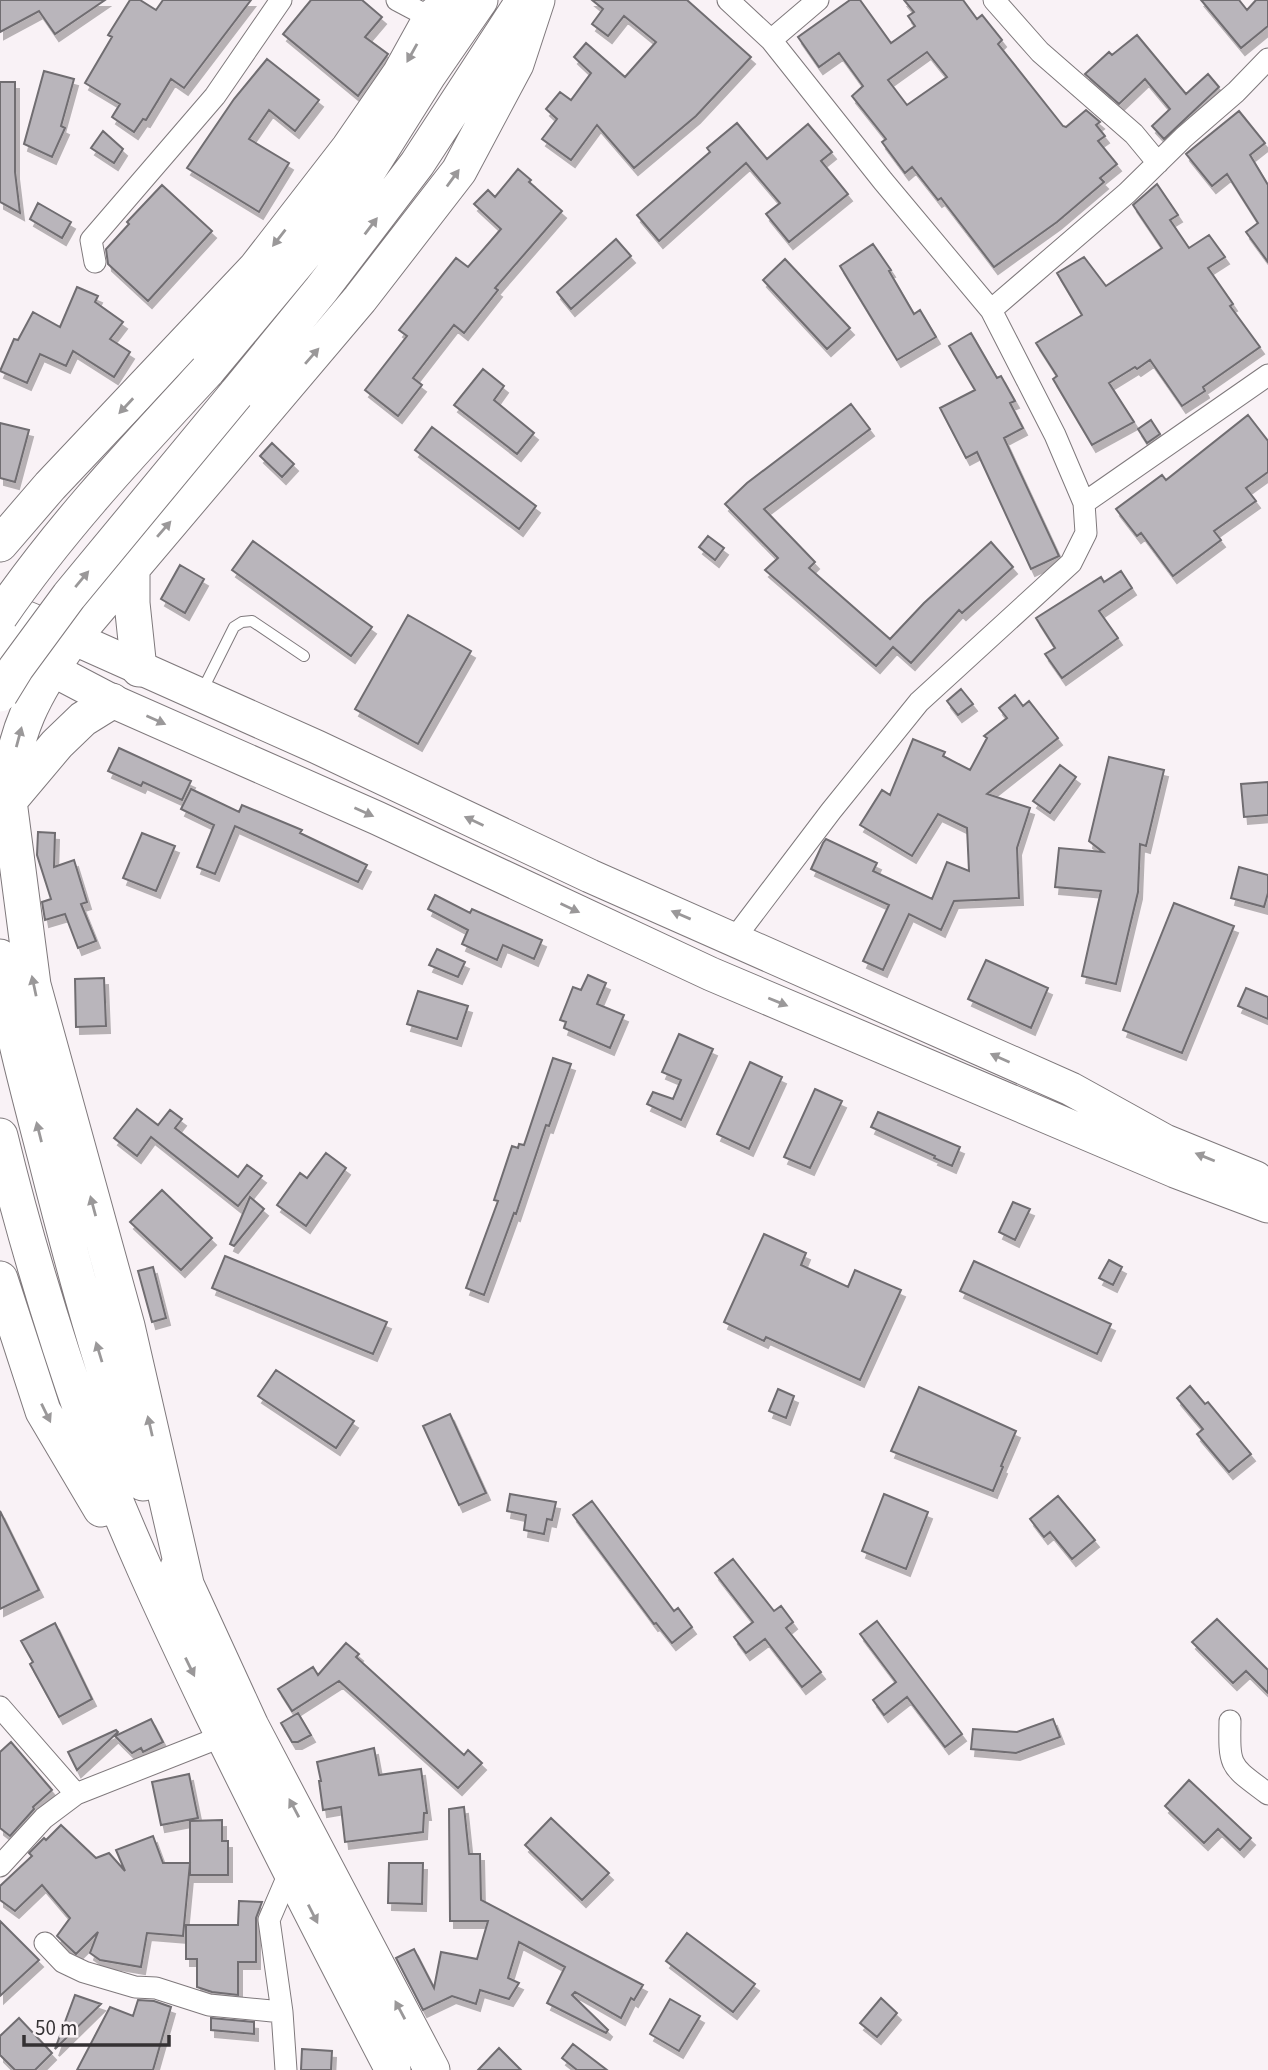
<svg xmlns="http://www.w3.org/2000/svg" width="1268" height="2070" font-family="'Source Sans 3',sans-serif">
<defs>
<filter id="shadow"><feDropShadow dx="4" dy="7" stdDeviation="0" flood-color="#0004"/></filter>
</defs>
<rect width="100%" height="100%" fill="#f9f2f6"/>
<path fill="#b9b5bb" stroke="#706d71" stroke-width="2" fill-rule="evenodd" filter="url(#shadow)" d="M0 0H105L55 34 39 11 0 32Z
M130 0H140L156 10 163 0H251L184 88 171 79 146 120 143 119 134 132 112 117 120 104 85 83 112 37 108 35Z
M311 0H362L382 17 365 37 388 54 358 96 283 34Z
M592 0H687L751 57 696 116 634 168 597 125 571 160 542 139 557 119 546 109 560 92 571 100 591 73 574 57 586 43 625 77 656 42 624 16 608 36 592 24 603 9Z
M850 0H860L891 43 915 26 908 16 914 12 904 0H963L977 19 982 15 1002 40 998 44 1063 126 1066 127 1086 110 1100 122 1096 125 1105 136 1098 141 1117 164 1100 178 1104 182 1057 222 994 267 941 198 938 200 912 167 905 173 882 142 886 139 852 96 863 86 839 53 819 67 798 37ZM927 52 947 77 907 105 888 80Z
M1201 0H1239L1247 10 1256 0H1268V26L1241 48Z
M1137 35 1186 94 1208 74 1219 87 1164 139 1152 126 1170 109 1145 79 1119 104 1085 74 1109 52 1112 55Z
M267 59 319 100 295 131 269 110 249 139 289 163 259 212 187 168 234 99Z
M44 71 74 79 61 126 65 128 52 157 24 144Z
M0 82H15V172L20 213 0 202Z
M1239 111 1265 143 1250 155 1268 185V262L1246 232 1258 223 1227 174 1212 186 1186 154Z
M737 123 767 159 808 124 832 152 821 161 848 194 789 242 766 214 780 203 746 163 659 241 637 215 710 152 707 148Z
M103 131 123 149 114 163 91 148Z
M518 169 531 180 529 182 562 211 495 288 498 290 464 333 454 325 413 378 422 385 398 416 365 390 407 336 399 330 456 258 468 267 501 229 474 204 488 190 495 197Z
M1157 184 1178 215 1170 220 1189 248 1209 235 1225 257 1208 268 1233 304 1230 306 1260 347 1203 387 1205 391 1182 406 1150 360 1137 369 1135 367 1109 383 1134 422 1092 445 1053 379 1057 376 1036 343 1082 315 1057 273 1084 257 1106 286 1162 248 1133 205Z
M162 185 212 231 148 301 108 264 106 249 129 224 127 222Z
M38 203 71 222 62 238 30 219Z
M616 239 631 256 571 309 557 292Z
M873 244 891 270 889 271 914 314 920 310 936 337 897 360 840 266Z
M785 259 850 328 827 349 763 280Z
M77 287 98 296 95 302 123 322 110 339 130 352 114 377 73 351 66 366 40 354 27 383 0 371 14 339 18 340 33 312 60 327Z
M971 333 997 378 1001 376 1015 401 1010 403 1023 428 1004 438 1059 556 1031 569 977 452 966 458 940 408 975 390 949 346Z
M483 369 504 386 494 400 534 433 517 454 454 405Z
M851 404 870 429 764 509 815 562 809 568 890 639 924 603 991 542 1013 567 962 613 959 610 911 663 893 647 876 666 765 570 778 558 725 504 747 483Z
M1248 415 1268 441V472L1246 488 1256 501 1214 531 1221 540 1173 576 1141 533 1137 536 1116 509 1162 475 1166 480Z
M1151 420 1160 434 1147 443 1138 429Z
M0 423 29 430 15 482 0 478Z
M432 427 536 506 519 529 415 450Z
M272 443 294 464 282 477 260 456Z
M708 536 724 548 715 560 699 547Z
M253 541 372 627 351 656 232 570Z
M180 565 204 579 185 613 161 599Z
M1121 571 1132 588 1099 611 1118 638 1062 678 1045 654 1055 648 1036 618 1101 577 1104 582Z
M408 615 471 651 418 744 355 709Z
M961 689 973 704 958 715 947 701Z
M1015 695 1023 706 1029 701 1058 738 987 794 1030 808 1017 848 1019 898 954 901 941 930 909 914 883 970 863 961 889 905 811 869 823 843 826 839 877 863 873 871 932 899 947 862 969 871 967 828 938 814 912 856 860 825 882 790 890 795 913 739 945 752 943 756 970 770 987 738 984 736 1007 718 999 708Z
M119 748 191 781 182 800 143 782 141 786 108 771Z
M1109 757 1164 770 1146 846 1140 844 1138 892 1116 984 1082 976 1101 891 1055 887 1059 848 1103 852 1089 841Z
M1060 765 1076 777 1050 813 1033 801Z
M1268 782V815L1244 817 1241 784Z
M191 789 239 812 242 805 302 830 300 833 367 865 358 882 235 826 215 874 197 867 214 825 181 809Z
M38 832 55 833 54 867 74 860 87 902 81 904 96 941 78 948 65 914 45 920 42 902 51 899 37 855Z
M142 833 175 846 156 891 123 878Z
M1239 867 1268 875V893L1264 907 1231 898Z
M435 895 470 913 472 909 542 940 534 959 503 945 497 960 462 944 468 930 428 909Z
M1174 903 1234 926 1182 1053 1123 1030Z
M437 949 465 962 458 977 429 965Z
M986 960 1048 988 1031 1028 968 999Z
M588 975 606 983 597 1004 624 1015 610 1048 564 1028 566 1022 560 1020 573 987 581 990Z
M104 978 106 1026 76 1027 75 979Z
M1246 988 1268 997V1019L1238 1006Z
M418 991 468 1006 457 1039 407 1024Z
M679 1034 713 1049 681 1120 647 1104 653 1092 673 1099 681 1080 662 1072Z
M553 1058 571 1064 549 1126 546 1125 516 1214 514 1213 484 1295 466 1288 498 1201 494 1200 512 1146 518 1148 519 1144 524 1145Z
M750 1062 782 1077 749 1149 717 1134Z
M815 1089 842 1101 810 1168 784 1157Z
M137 1109 158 1125 170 1110 182 1119 175 1128 238 1177 247 1165 262 1176 238 1206 151 1137 137 1156 114 1138Z
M878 1112 960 1147 952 1166 934 1158 935 1156 871 1127Z
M326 1153 346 1168 306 1226 277 1205 300 1173 307 1178Z
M162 1190 212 1238 181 1270 130 1222Z
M250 1197 264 1209 234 1246 230 1244Z
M1013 1202 1030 1209 1015 1240 999 1232Z
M764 1234 806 1253 801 1265 848 1287 855 1270 901 1290 860 1380 766 1337 764 1341 724 1322Z
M225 1256 387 1322 373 1354 212 1288Z
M1109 1260 1122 1267 1113 1285 1099 1278Z
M974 1261 1111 1324 1097 1354 960 1291Z
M153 1267 166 1318 152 1322 138 1271Z
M276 1370 354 1421 336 1448 258 1396Z
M1190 1386 1205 1404 1208 1402 1251 1454 1229 1472 1197 1434 1203 1429 1177 1398Z
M919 1387 1016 1431 1001 1466 1003 1467 993 1491 891 1451Z
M778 1389 794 1396 786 1418 769 1411Z
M450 1414 486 1493 459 1505 423 1426Z
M510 1494 556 1502 552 1520 547 1519 544 1534 524 1530 526 1515 507 1511Z
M884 1494 928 1512 906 1569 862 1551Z
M1058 1496 1095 1540 1072 1559 1050 1532 1044 1537 1030 1519Z
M592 1501 674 1611 678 1608 692 1627 672 1643 656 1623 654 1624 573 1515Z
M0 1511 39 1590 0 1609Z
M733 1559 774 1611 781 1606 793 1622 786 1628 821 1672 802 1687 765 1639 746 1653 734 1637 753 1622 715 1573Z
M1217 1619 1268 1670V1693L1246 1671 1233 1683 1192 1642Z
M877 1621 962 1734 945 1747 907 1697 884 1715 873 1700 896 1682 860 1634Z
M55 1623 92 1699 59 1717 30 1664 33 1662 21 1641Z
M346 1643 359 1654 356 1657 464 1755 468 1750 482 1763 458 1788 339 1681 292 1711 278 1689 313 1667 318 1675Z
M298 1713 311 1735 298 1742H292L281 1723Z
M151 1719 163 1742 143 1752 141 1748 132 1753 115 1736Z
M1053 1719 1060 1737 1016 1753 971 1749 973 1729 1017 1732Z
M116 1730 118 1732 77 1770 68 1752Z
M11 1742 52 1790 33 1807 34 1809 10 1836 0 1828V1752Z
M374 1748 379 1775 421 1769 427 1813H424L423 1832 345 1842 341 1807 323 1810 319 1781H321L317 1762Z
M189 1774 198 1818 161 1825 152 1782Z
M1189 1780 1251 1838 1240 1850 1218 1829 1204 1843 1165 1806Z
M464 1807 469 1854H480L481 1900 643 1985 634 2000 631 1998 621 2018 575 1992 572 1995 608 2030 606 2033 547 2003 565 1967 519 1942 508 1978 519 1983 509 1999 480 1990 476 2004 452 1996 423 2010 396 1958 414 1949 434 1988 441 1952 477 1959 488 1921H450L449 1809Z
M551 1818 609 1873 582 1900 525 1845Z
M222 1820V1841H228V1875H190V1821Z
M61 1825 96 1858 109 1853 125 1871 116 1850 153 1836 163 1863H190L183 1936 147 1933 141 1967 100 1960 90 1953 98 1932 76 1954 57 1936 70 1918 42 1885 15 1911 0 1900V1886L32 1856 29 1853 44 1838 46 1840Z
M389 1863H423L422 1904 388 1903Z
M239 1901 262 1902 256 1918V1962H238V1995L212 1992 197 1987V1959H186V1925H238Z
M0 1921 39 1960 0 1996Z
M687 1933 755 1984 733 2012 666 1961Z
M75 1995 101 2004 55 2049Z
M881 1998 897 2013 877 2037 860 2023Z
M670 1999 700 2016 679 2051 650 2034Z
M138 2000 154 2001 171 2007 153 2070H77L110 2007 133 2016Z
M19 2018 52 2053 35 2070H15L0 2055V2036Z
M211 2018 254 2022V2034L211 2030Z
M573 2044 607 2070H577L562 2058Z
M499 2048 521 2070H478Z
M302 2049 332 2051 331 2070H301Z"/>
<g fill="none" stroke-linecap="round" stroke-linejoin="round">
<g stroke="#7f797c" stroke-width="12">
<path id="service" d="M201 693 234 627 242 622 252 621 304 656"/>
</g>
<g stroke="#7f797c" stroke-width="23">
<path id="minor" d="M397 0 431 18
M728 0 771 40 883 181 991 310 1055 435 1084 503 1086 533 1071 563 919 702 831 811 734 939
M994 0 1040 52 1134 134 1158 163
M771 40 818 0
M95 262 91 240 215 96 281 0
M991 310 1127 193 1184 137 1236 92 1268 59
M1084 503 1268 375
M0 1707 76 1794
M1230 1721C1229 1769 1230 1765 1268 1794
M0 1866 44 1818 76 1794 223 1736
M45 1943 63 1962 84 1972 135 1987 156 1988 209 2005 282 2012
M286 2070 282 2012 269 1920 290 1871"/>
</g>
<g stroke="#7f797c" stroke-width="35">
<path id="primary" d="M73 638 317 747 590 876 1071 1089 1165 1141 1256 1178
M51 669 112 701 377 818 711 974 1175 1171 1268 1206"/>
</g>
<g stroke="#7f797c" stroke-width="37">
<path id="trunk" d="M207 371 351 198 429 74 480 0
M236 394 321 290 417 164 524 0
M0 544 50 486 256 268 349 148 400 74 431 18 453 0
M132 566V603L139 669
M0 608 73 638
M0 645 50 669
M9 801 57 744 83 719 112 701
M0 957C10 1024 28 1089 45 1155 73 1266 103 1376 143 1483
M0 1136C24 1235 54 1333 88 1430 123 1526 167 1619 211 1711 270 1832 331 1951 393 2070
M0 1279 43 1411 101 1509
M178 1567 251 1726 432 2070
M187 1588 127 1326 33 985 9 801C11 734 35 691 73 638L360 299 459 171 516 64 537 0"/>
</g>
<use href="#service" stroke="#fff" stroke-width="10"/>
<use href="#minor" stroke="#fff" stroke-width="21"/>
<use href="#primary" stroke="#fff" stroke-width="33"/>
<use href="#trunk" stroke="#fff" stroke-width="35"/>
<g stroke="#7f797c" stroke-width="37" stroke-linecap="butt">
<path id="trunk-bridge" d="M0 616C61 527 134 450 207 371
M0 694 16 668 69 596 236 394"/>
</g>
<use href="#trunk-bridge" stroke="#fff" stroke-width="35"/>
</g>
<defs><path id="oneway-solid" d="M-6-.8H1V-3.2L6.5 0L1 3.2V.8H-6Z" transform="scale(1.75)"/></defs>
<g fill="#9a9899">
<use href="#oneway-solid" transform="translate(412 53) rotate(119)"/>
<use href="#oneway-solid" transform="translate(453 178) rotate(-54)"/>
<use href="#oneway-solid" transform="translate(371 226) rotate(-53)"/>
<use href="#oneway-solid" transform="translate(279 238) rotate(128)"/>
<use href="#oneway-solid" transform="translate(312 356) rotate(-49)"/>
<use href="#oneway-solid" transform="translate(126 406) rotate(133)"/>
<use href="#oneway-solid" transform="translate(164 529) rotate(-49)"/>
<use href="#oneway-solid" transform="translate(82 579) rotate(-50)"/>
<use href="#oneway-solid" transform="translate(156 720) rotate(24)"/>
<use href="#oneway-solid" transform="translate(19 737) rotate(-75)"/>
<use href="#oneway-solid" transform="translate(364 812) rotate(24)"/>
<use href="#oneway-solid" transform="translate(474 821) rotate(-155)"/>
<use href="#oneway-solid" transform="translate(570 908) rotate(25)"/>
<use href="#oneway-solid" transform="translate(681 915) rotate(-157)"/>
<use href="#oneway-solid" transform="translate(34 986) rotate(-102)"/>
<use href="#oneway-solid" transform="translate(778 1002) rotate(22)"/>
<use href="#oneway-solid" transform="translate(1000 1058) rotate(-156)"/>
<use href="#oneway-solid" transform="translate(39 1132) rotate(-104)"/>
<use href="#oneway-solid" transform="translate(1205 1157) rotate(-158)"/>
<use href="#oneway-solid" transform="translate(93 1206) rotate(-105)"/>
<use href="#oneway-solid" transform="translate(99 1352) rotate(-107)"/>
<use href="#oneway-solid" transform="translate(46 1413) rotate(64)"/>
<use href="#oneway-solid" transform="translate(150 1426) rotate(-103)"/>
<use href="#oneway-solid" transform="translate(190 1667) rotate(64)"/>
<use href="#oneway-solid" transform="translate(294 1808) rotate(-118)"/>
<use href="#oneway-solid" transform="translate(313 1914) rotate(63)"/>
<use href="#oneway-solid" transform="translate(400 2010) rotate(-118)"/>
</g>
<path d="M24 2035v10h145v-10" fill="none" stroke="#343133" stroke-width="3.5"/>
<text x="35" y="2035" font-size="21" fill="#343133" stroke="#f9f2f6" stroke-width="5" paint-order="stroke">50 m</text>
</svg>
